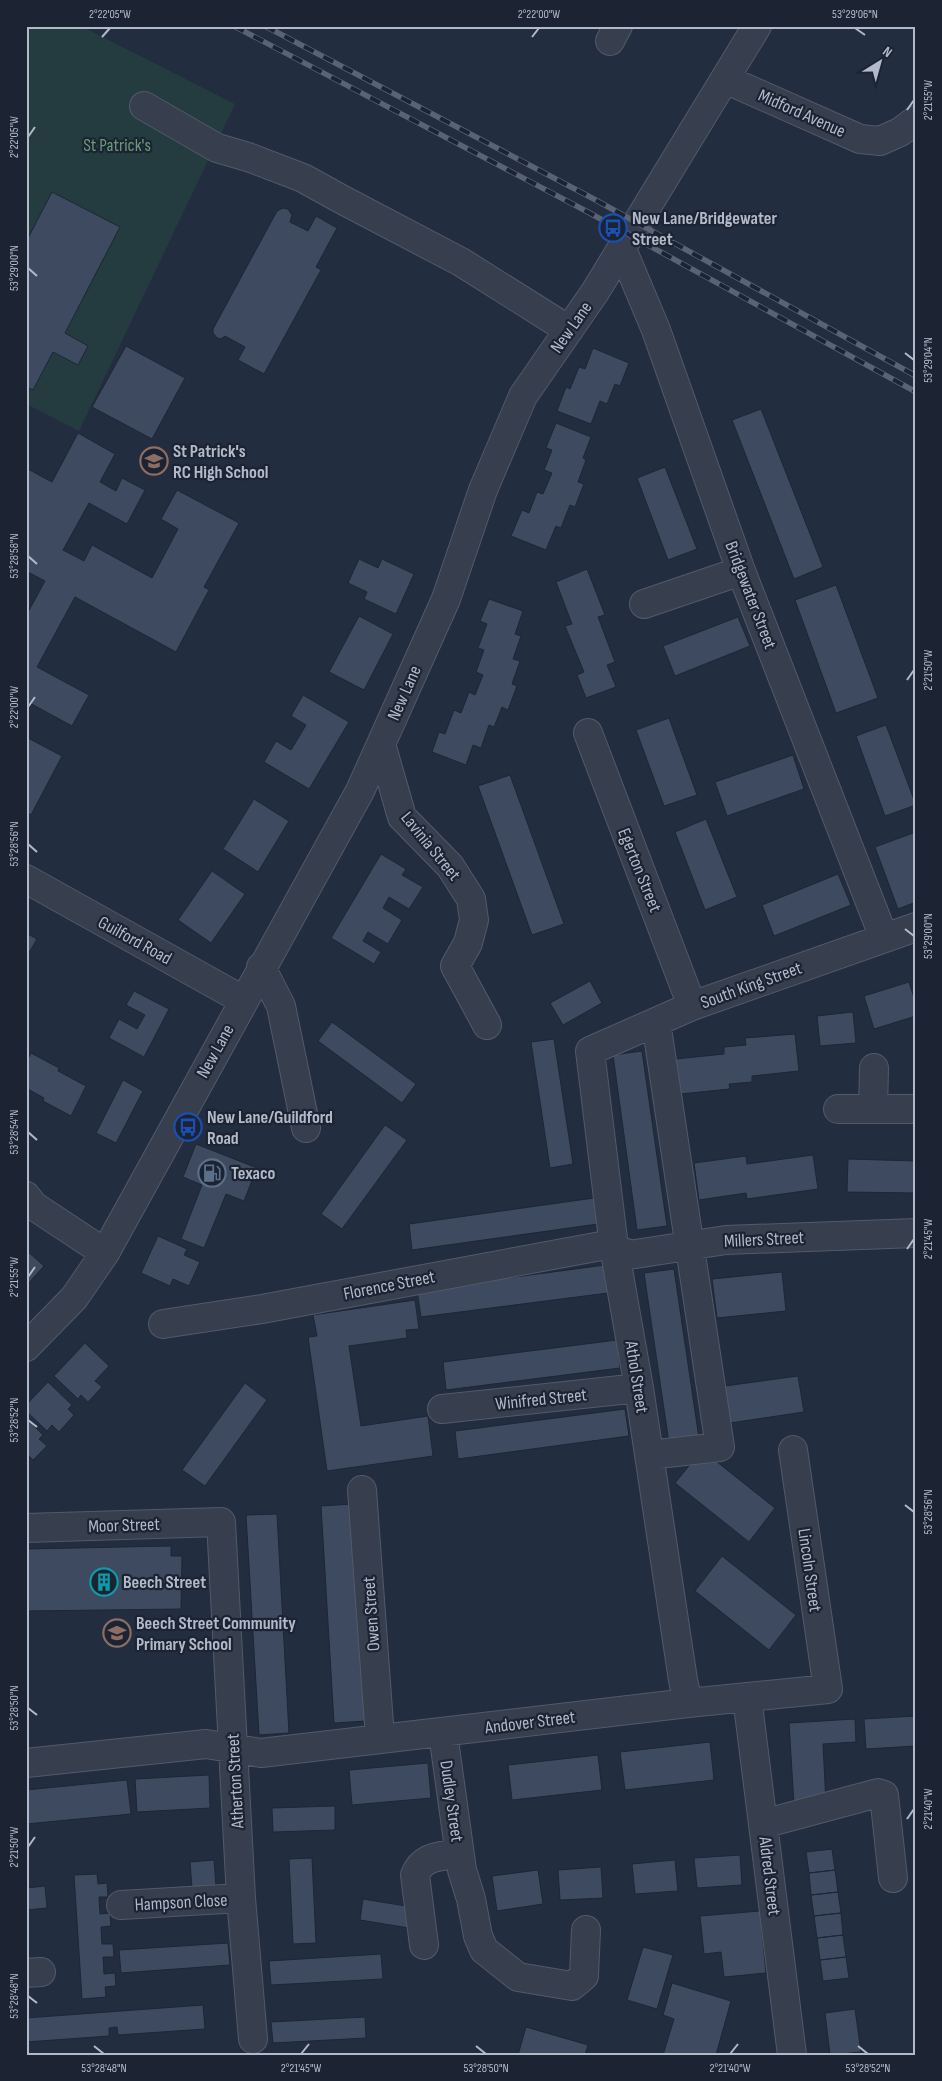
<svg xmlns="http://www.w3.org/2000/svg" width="942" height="2081" font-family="'Sofia Sans Condensed',sans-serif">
<rect width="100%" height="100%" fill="#222d3f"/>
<path fill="#243b40" d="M26 26H81L235 104 79 431 26 404Z"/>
<path fill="#3e4a5f" stroke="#1e2636" d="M52 192 120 227 65 333 88 346 78 365 53 352 33 390 26 387V242Z
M283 208 288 209 292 215 290 222 308 231 316 216 337 228 316 267 321 270 264 374 238 360 245 347 225 336 221 339 217 338 213 333V329L277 211Z
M126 346 185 378 152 439 92 407Z
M593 348 629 363 620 386 615 384 607 404 600 401 591 424 557 411 566 387 570 389 579 367 585 369Z
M761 409 823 567 794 579 732 420Z
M556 423 591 437 583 458 586 460 578 482 584 484 575 507 570 505 561 528 556 526 546 550 511 536 522 510 529 513 537 492 543 494 552 473 544 470 552 450 546 448Z
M78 433 115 454 100 482 116 491 122 478 145 490 127 524 89 503 63 550 84 561 92 545 152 578 178 529 161 519 177 490 239 523 204 587 209 590 176 652 75 597 37 667 89 695 72 726 26 701V616L45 581 26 571V468L52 482Z
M665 467 697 549 668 560 637 478Z
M359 559 378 568 382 559 414 574 396 614 364 599 367 592 348 583Z
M587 569 605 615 598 617 615 662 607 665 616 687 586 698 577 675 584 672 565 626 572 624 556 582Z
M836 585 878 698 836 713 795 600Z
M489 599 523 611 515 634 521 636 513 659 520 661 512 684 517 686 508 710 502 707 494 727 489 725 481 748 473 745 466 765 432 752 439 732 445 734 454 710 461 713 469 692 475 695 483 675 476 672 484 650 478 648 487 624 480 621Z
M359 616 393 634 364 690 329 672Z
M738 617 750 646 675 676 663 646Z
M303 695 349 722 309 789 264 762 276 741 291 750 306 725 291 716Z
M669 718 697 795 664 806 636 730Z
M886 725 916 805 885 816 856 736Z
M26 737 62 756 31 815 26 812Z
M793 755 804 789 727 816 715 782Z
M510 775 564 924 532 935 478 786Z
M254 799 289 821 258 872 223 849Z
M706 819 737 897 705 910 675 832Z
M916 832V902L898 909 875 847Z
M381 854 406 869 402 875 423 887 409 909 389 897 383 908 402 920 388 944 368 932 363 941 381 952 374 964 331 938Z
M212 871 245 894 211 943 178 920Z
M838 874 851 905 774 936 762 905Z
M26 933 37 939 26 958Z
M590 981 602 1003 563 1025 550 1003Z
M909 982 916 1004V1016L874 1029 864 996Z
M134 991 169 1009 144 1057 109 1038 119 1019 137 1029 145 1015 126 1005Z
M853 1012 856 1043 820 1046 817 1016Z
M332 1022 416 1084 402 1103 318 1041Z
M795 1034 799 1071 752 1076V1082L729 1084 730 1089 680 1094 676 1059 724 1054V1047L746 1045 745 1038Z
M554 1039 573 1164 550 1168 531 1042Z
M642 1051 667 1226 637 1230 613 1055Z
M31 1053 59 1068 58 1071 86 1086 71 1116 43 1101 44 1098 26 1088V1055L29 1057Z
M123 1080 143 1091 116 1143 96 1133Z
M385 1125 407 1140 342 1229 321 1214Z
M196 1144 257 1168 244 1201 226 1194 204 1248 181 1239 202 1185 183 1177Z
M813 1155 818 1189 747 1199 746 1193 699 1200 694 1163 746 1156 747 1164Z
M848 1159 916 1161V1193L847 1192Z
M594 1198 598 1224 412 1250 409 1224Z
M158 1236 187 1249 184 1255 200 1262 189 1286 173 1279 170 1286 141 1273Z
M26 1250 44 1266 26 1286Z
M605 1265 608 1293 421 1317 417 1290Z
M674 1269 700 1445 670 1450 644 1273Z
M782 1272 786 1311 717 1318 712 1279Z
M415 1300 419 1329 406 1330 407 1338 349 1346 361 1426 428 1416 433 1456 327 1471 308 1337 317 1336 313 1315Z
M617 1340 620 1368 446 1390 443 1362Z
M85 1343 109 1366 95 1381 102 1387 88 1402 81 1395 78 1399 54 1376Z
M798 1376 804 1412 730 1423 725 1386Z
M48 1382 72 1405 68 1409 74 1415 59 1432 52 1425 47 1431 26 1411V1405Z
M245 1383 267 1400 205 1486 182 1470Z
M625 1409 629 1436 458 1459 455 1431Z
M26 1418 43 1435 39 1439 47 1446 33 1460 26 1453Z
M702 1450 775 1508 749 1542 675 1483Z
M353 1504 366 1721 334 1723 321 1506Z
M277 1514 289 1733 259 1735 246 1515Z
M171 1546V1556H182L181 1609 26 1611V1549Z
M722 1556 796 1615 769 1650 695 1591Z
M916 1716V1746L866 1749 864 1719Z
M855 1719 856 1742 823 1744 826 1803 794 1805 789 1723Z
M710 1742 714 1780 625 1790 620 1752Z
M598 1755 602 1790 512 1800 508 1765Z
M428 1763 431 1798 352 1805 349 1770Z
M209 1775 210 1808 137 1812 135 1779Z
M127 1780 131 1814 26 1824V1790Z
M335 1806V1830L273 1832 272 1808Z
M832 1849 835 1870 809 1873 806 1852Z
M740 1855 742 1885 697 1888 694 1858Z
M312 1858 316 1943 293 1944 289 1859Z
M214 1860 216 1886 192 1888 190 1862Z
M675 1860 678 1891 635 1894 632 1864Z
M601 1867 603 1898 560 1900 558 1870Z
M538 1870 543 1904 497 1911 492 1876Z
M835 1870 838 1892 811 1895 809 1873Z
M97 1874 98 1884 107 1883 108 1897H99L100 1914 110 1913 111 1926 101 1927 102 1944H113L114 1957H103L104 1974 115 1973 116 1986 105 1987 106 1997 82 1999 74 1875Z
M45 1886 47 1908 26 1910V1888Z
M838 1892 841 1913 814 1916 811 1895Z
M363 1899 412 1907 409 1928 360 1920Z
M760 1911 766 1973 724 1977 721 1952 704 1954 700 1916Z
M841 1913 843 1935 817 1938 814 1916Z
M843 1935 846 1957 820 1960 817 1938Z
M228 1943 230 1965 121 1973 119 1950Z
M643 1947 673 1955 657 2009 627 2000Z
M381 1954 383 1979 271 1985 269 1961Z
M846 1957 849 1978 823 1981 820 1960Z
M672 1983 731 2001 716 2055H663L674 2019 663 2015Z
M203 2005 205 2029 118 2035 117 2027 109 2028V2036L26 2042V2018Z
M855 2009 861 2052 830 2055 825 2013Z
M365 2017 366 2038 273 2043 271 2022Z
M526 2027 588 2045 585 2055H518Z"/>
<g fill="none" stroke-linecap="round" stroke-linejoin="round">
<g stroke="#525a6a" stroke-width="30">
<path id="minor" d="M610 41 618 26
M725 79 860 139 880 141 900 132 916 120
M144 106 217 148 248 157 303 178 341 199 461 262 569 330
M622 249 656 330 741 571 884 938
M644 604 741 571
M588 733 692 1006
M381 744 402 817 450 866 471 899 474 920 468 943 455 966 487 1025
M26 879 243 1000
M261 967 281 1006 306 1128
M838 1109H916
M873 1109 874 1068
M26 1196 34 1206 105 1253
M163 1324 262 1309 601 1246 614 1247 629 1255 726 1240 916 1233
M26 1347 74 1298 105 1253 360 791 446 599 483 490 523 396 595 292 757 26
M442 1409 639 1388
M649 1455 720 1447 656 1022
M362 1490 380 1738
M26 1528 221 1522 241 1898 253 2039
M747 1697 792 2055
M688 1703 683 1680 639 1388 614 1247 590 1051 692 1006 916 927
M443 1733 462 1870 471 1899 478 1936 484 1950 518 1977 572 1986 584 1976 586 1930
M26 1763 206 1744 261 1753 688 1703 828 1689 793 1450
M763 1824 878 1793 884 1795 893 1878
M121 1905 241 1898
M424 1945 415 1875C423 1855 440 1857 459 1853
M26 1973 41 1972"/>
</g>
<use href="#minor" stroke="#373f4f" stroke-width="28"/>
<g stroke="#586376" stroke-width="5.5">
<path id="rail" d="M234 26 586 211 916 392
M265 26 592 198 916 376"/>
</g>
<use href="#rail" stroke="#1c2434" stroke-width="4" stroke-dasharray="11" stroke-linecap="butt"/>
</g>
<path fill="none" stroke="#b2baca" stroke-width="2" d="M855 28 865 35M102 37 110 28M532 37 539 28M907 110 914 100M28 137 35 127M28 268 37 276M905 353 914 360M28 556 37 564M907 680 914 670M28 707 35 697M28 844 37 852M905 929 914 936M28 1132 37 1140M907 1249 914 1239M28 1277 35 1267M28 1420 37 1427M905 1505 914 1512M28 1708 37 1715M907 1819 914 1809M28 1847 35 1837M28 1996 37 2003M94 2046 104 2054M476 2046 486 2054M858 2046 868 2054M301 2054 309 2044M730 2054 738 2044"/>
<defs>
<g id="bus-ring" transform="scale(1.4375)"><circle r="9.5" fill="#1c2434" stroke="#1a4fb4" stroke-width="1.5"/><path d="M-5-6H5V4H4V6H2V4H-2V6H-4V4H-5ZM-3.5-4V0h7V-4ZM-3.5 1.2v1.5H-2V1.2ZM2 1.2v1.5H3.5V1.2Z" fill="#1a4fb4"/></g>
<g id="school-ring" transform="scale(1.4375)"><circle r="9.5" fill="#1c2434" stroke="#8d6e63" stroke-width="1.5"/><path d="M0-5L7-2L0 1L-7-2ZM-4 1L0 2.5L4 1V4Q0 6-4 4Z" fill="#8d6e63"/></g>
<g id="fuel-ring" transform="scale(1.4375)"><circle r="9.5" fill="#1c2434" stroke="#5c6f8a" stroke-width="1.5"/><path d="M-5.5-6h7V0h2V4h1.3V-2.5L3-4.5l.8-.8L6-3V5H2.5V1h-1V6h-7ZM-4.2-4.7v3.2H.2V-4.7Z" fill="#5c6f8a"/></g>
<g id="building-ring" transform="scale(1.4375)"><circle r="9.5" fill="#1c2434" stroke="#0f9aa8" stroke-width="1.5"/><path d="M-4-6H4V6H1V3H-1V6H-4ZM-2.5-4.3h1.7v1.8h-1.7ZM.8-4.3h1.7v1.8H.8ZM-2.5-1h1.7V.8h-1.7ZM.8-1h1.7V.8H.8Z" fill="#0f9aa8"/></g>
</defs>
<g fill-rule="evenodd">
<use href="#bus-ring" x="613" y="228"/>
<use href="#school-ring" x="154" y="461"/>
<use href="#bus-ring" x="188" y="1127"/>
<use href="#fuel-ring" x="212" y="1173"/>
<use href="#building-ring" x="104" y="1582"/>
<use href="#school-ring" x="117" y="1633"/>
</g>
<g text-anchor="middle" stroke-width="4.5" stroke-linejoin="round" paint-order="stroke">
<g font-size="18" fill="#b2baca" stroke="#1c2434">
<text transform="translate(802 113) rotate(24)" y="6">Midford Avenue</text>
<text transform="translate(571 327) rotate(-55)" y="6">New Lane</text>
<text transform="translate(751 595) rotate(69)" y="6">Bridgewater Street</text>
<text transform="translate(404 693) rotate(-66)" y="6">New Lane</text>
<text transform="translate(431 846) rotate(51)" y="6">Lavinia Street</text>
<text transform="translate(640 870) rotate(68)" y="6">Egerton Street</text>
<text transform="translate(135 940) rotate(29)" y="6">Guilford Road</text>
<text transform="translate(751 985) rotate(-20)" y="6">South King Street</text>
<text transform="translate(215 1051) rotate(-61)" y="6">New Lane</text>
<text transform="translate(764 1239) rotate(-3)" y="6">Millers Street</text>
<text transform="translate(389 1285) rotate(-11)" y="6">Florence Street</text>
<text transform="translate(637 1377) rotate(81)" y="6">Athol Street</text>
<text transform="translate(541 1399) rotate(-6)" y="6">Winifred Street</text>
<text transform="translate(124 1525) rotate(-2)" y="6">Moor Street</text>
<text transform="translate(810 1570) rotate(82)" y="6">Lincoln Street</text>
<text transform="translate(371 1614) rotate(-94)" y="6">Owen Street</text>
<text transform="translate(530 1722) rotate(-7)" y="6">Andover Street</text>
<text transform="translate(235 1781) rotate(-93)" y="6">Atherton Street</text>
<text transform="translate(452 1801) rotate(82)" y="6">Dudley Street</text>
<text transform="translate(770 1876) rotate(83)" y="6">Aldred Street</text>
<text transform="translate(181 1902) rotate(-3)" y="6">Hampson Close</text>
</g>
<g font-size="18" fill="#689c77" stroke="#1c2434">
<text x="117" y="151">St Patrick's</text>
</g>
<g font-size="18" font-weight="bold" fill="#b2baca" stroke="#1c2434" text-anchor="start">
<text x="632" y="224">New Lane/Bridgewater<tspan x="632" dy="21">Street</tspan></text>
<text x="173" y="457">St Patrick's<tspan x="173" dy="21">RC High School</tspan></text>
<text x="207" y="1123">New Lane/Guildford<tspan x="207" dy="21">Road</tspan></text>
<text x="231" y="1179">Texaco</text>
<text x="123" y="1588">Beech Street</text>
<text x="136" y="1629">Beech Street Community<tspan x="136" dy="21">Primary School</tspan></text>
</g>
</g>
<rect width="942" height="2081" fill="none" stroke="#1c2434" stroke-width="55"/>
<g transform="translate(880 62) rotate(37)" stroke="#1c2434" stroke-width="4" paint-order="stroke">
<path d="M0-4L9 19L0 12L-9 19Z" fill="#b2baca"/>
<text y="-8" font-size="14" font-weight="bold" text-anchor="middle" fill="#b2baca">N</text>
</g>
<rect x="28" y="28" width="886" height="2026" fill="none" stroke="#b2baca" stroke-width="2"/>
<g font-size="12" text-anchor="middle" fill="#b2baca">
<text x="110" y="18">2°22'05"W</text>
<text x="539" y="18">2°22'00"W</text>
<text x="855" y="18">53°29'06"N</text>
<text transform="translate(928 100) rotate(-90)" y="4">2°21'55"W</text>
<text transform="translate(14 137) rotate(-90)" y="4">2°22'05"W</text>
<text transform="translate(14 268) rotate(-90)" y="4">53°29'00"N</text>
<text transform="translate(928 360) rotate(-90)" y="4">53°29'04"N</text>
<text transform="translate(14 556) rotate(-90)" y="4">53°28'58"N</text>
<text transform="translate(928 670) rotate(-90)" y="4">2°21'50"W</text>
<text transform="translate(14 707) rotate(-90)" y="4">2°22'00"W</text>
<text transform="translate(14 844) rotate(-90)" y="4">53°28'56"N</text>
<text transform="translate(928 936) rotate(-90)" y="4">53°29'00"N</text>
<text transform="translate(14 1132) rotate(-90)" y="4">53°28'54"N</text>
<text transform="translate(928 1239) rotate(-90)" y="4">2°21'45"W</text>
<text transform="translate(14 1277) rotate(-90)" y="4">2°21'55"W</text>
<text transform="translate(14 1420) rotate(-90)" y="4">53°28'52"N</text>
<text transform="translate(928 1512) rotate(-90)" y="4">53°28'56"N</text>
<text transform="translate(14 1708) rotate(-90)" y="4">53°28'50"N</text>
<text transform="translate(928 1809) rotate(-90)" y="4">2°21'40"W</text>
<text transform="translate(14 1847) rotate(-90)" y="4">2°21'50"W</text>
<text transform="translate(14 1996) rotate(-90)" y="4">53°28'48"N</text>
<text x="104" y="2072">53°28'48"N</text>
<text x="301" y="2072">2°21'45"W</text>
<text x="486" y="2072">53°28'50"N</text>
<text x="730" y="2072">2°21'40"W</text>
<text x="868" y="2072">53°28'52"N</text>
</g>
</svg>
